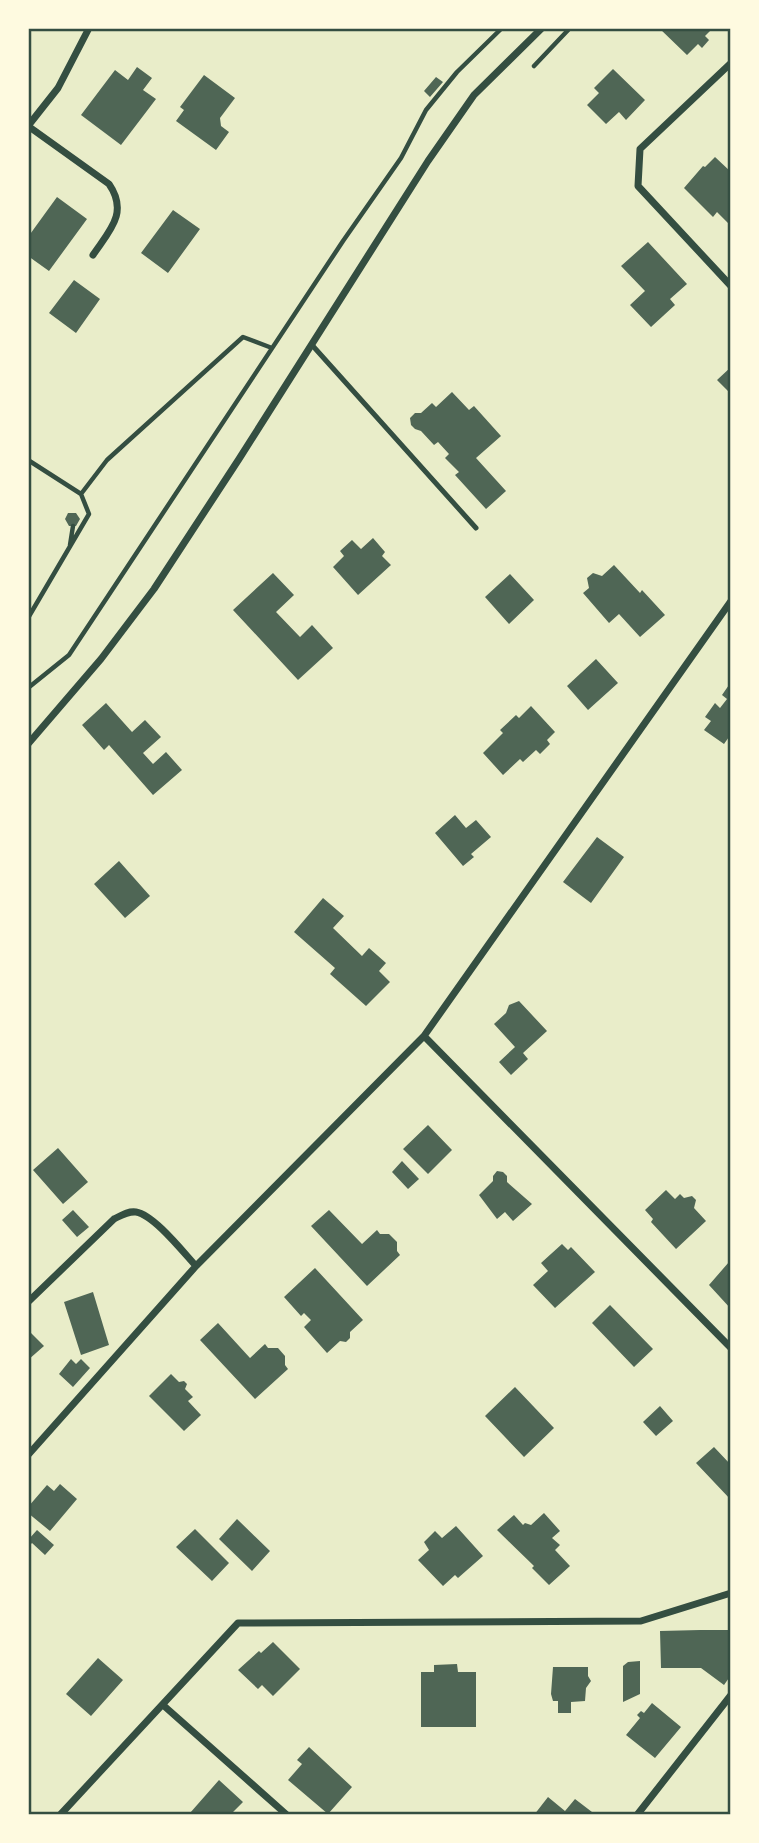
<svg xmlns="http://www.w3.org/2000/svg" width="759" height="1843" font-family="'Alegreya Sans',sans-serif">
<rect width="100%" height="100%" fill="#e9edc9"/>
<path fill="#4f6655" d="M659 28H713L705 36 709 40 702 48 698 44 687 55Z
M137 67 152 78 143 90 156 99 121 145 81 115 115 70 128 80Z
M613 69 645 100 626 120 619 112 606 124 587 105 599 93 594 88Z
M204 75 235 98 220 118 221 126 229 132 216 150 176 121 184 110 180 107Z
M436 77 443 82 430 97 424 91Z
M715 157 731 172V226L717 212 713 217 684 188 703 166 705 167Z
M57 197 87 219 49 271 28 256V237Z
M173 210 200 229 168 273 141 253Z
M648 242 687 284 670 299 675 305 651 327 630 305 645 291 621 266Z
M74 280 100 299 76 333 49 313Z
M731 367V394L717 380Z
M452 392 469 410 474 406 501 436 476 458 506 491 486 509 455 475 459 472 445 458 449 454 438 442 434 445 421 431 415 429 411 425 410 418 415 413H421L432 403 436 407Z
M68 513H76L80 519 76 526H69L65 519Z
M373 538 385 552 382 556 391 565 358 595 333 567 344 556 340 551 352 540 361 549Z
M614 565 640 593 642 590 665 615 640 637 619 614 609 623 583 593 589 588 587 578 593 573 602 576Z
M273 573 294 595 276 612 300 637 312 625 333 648 298 680 233 610Z
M510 574 534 600 509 624 485 597Z
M596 659 618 683 588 710 567 686Z
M731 682V734L724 744 704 730 711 721 705 717 715 703 720 708 727 699 722 695Z
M106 703 132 732 145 720 161 737 143 753 153 764 166 752 182 770 153 795 109 745 104 750 82 725Z
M531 706 555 732 547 740 550 744 540 754 536 750 523 762 520 759 503 775 483 753 503 733 500 730 516 715 519 718Z
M455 815 466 828 476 820 491 837 471 854 474 857 463 866 435 833Z
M597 837 624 857 591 903 563 882Z
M119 861 150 896 125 918 94 884Z
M323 898 344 916 333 928 362 956 369 948 386 963 379 971 390 982 366 1006 330 974 335 968 294 932Z
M519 1001 547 1031 523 1053 528 1059 511 1075 499 1062 515 1047 494 1024 506 1013 509 1005Z
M428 1125 452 1150 428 1174 403 1149Z
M58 1148 88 1182 63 1204 33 1170Z
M402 1161 419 1179 408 1189 392 1172Z
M497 1171 503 1172 507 1176V1182L532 1204 513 1221 505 1212 497 1219 479 1195 493 1181V1176Z
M666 1190 675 1199 680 1194 684 1198 692 1196 696 1200 694 1208 706 1221 676 1249 651 1222 653 1219 645 1210Z
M73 1210 89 1227 77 1237 62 1220Z
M329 1210 362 1244 377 1230 380 1234H389L397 1242V1251L400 1255 367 1286 311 1226Z
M562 1244 568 1250 571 1247 595 1272 555 1308 533 1285 548 1271 541 1263Z
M729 1262H731V1309L709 1285Z
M315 1268 363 1320 350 1332V1338L346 1342 340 1341 327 1353 304 1327 311 1320 304 1313 301 1316 284 1297Z
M93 1292 109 1345 81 1355 64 1302Z
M610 1305 653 1349 634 1367 592 1323Z
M218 1323 250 1358 265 1344 268 1348H278L285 1356V1365L288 1369 255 1399 200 1340Z
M28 1330 44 1346 28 1360Z
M71 1359 76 1364 81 1359 90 1368 73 1387 59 1374Z
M171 1374 179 1382 184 1381 187 1384 185 1389 193 1397 188 1401 201 1415 184 1431 149 1396Z
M515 1387 554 1428 524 1457 485 1416Z
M660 1406 673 1421 656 1436 643 1422Z
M714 1447 731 1465V1500L696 1463Z
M60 1484 77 1499 50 1531 28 1513V1507L47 1485 54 1491Z
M544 1513 560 1531 552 1538 560 1545 555 1550 570 1566 549 1585 532 1568 534 1566 497 1530 514 1515 523 1525 525 1523 531 1525Z
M237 1519 270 1551 252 1571 219 1539Z
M456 1526 483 1556 458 1578 455 1575 443 1586 418 1560 429 1550 424 1542 435 1531 442 1538Z
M195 1529 229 1563 212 1581 176 1547Z
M37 1530 54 1545 45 1555 32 1543 28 1547V1540Z
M700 1630H731V1675L724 1685 701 1668H661L660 1631Z
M273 1642 300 1669 273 1696 262 1685 258 1689 238 1670 259 1651 261 1653Z
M98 1658 123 1680 91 1716 66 1694Z
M640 1661V1694L623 1702V1666L628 1662Z
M457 1664 458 1672H476V1727H421V1672H434V1665Z
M553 1667H588V1676L591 1681 586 1688 585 1701 571 1702V1713H558V1701H553L551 1694Z
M652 1703 681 1727 655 1758 626 1735 640 1718 637 1715 641 1711 644 1713Z
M309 1747 352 1787 328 1814 288 1780 302 1764 297 1760Z
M219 1780 243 1802 230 1815H193L190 1813Z
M548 1797 565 1811 575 1799 592 1812 589 1815H534Z"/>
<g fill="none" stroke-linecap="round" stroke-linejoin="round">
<path stroke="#344e41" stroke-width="4.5" d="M534 66 570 28
M28 460 81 494 89 514 28 618
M81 494 107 460 243 337 272 348
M70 545 73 526
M28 688 69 655 343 241 401 158 426 110 457 72 502 28"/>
<path stroke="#344e41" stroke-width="5" d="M312 345 476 528"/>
<path stroke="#344e41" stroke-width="7" d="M87 28 88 30 58 88 28 126 109 184C129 213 109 231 93 255
M731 63 640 149 638 186 731 286
M28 744 101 659 154 589 239 459 428 161 474 95 542 28
M424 1036 731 1348
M28 1302 114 1219C122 1215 128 1211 136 1212 154 1215 183 1252 196 1266
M28 1455 196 1266 424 1036 731 601
M163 1705 287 1815
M60 1815 238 1623 641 1621 731 1593
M637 1815 731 1695"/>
</g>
<rect width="759" height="1843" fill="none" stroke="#fefae0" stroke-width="60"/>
<rect x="30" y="30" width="699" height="1783" fill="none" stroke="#344e41" stroke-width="2.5"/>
</svg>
